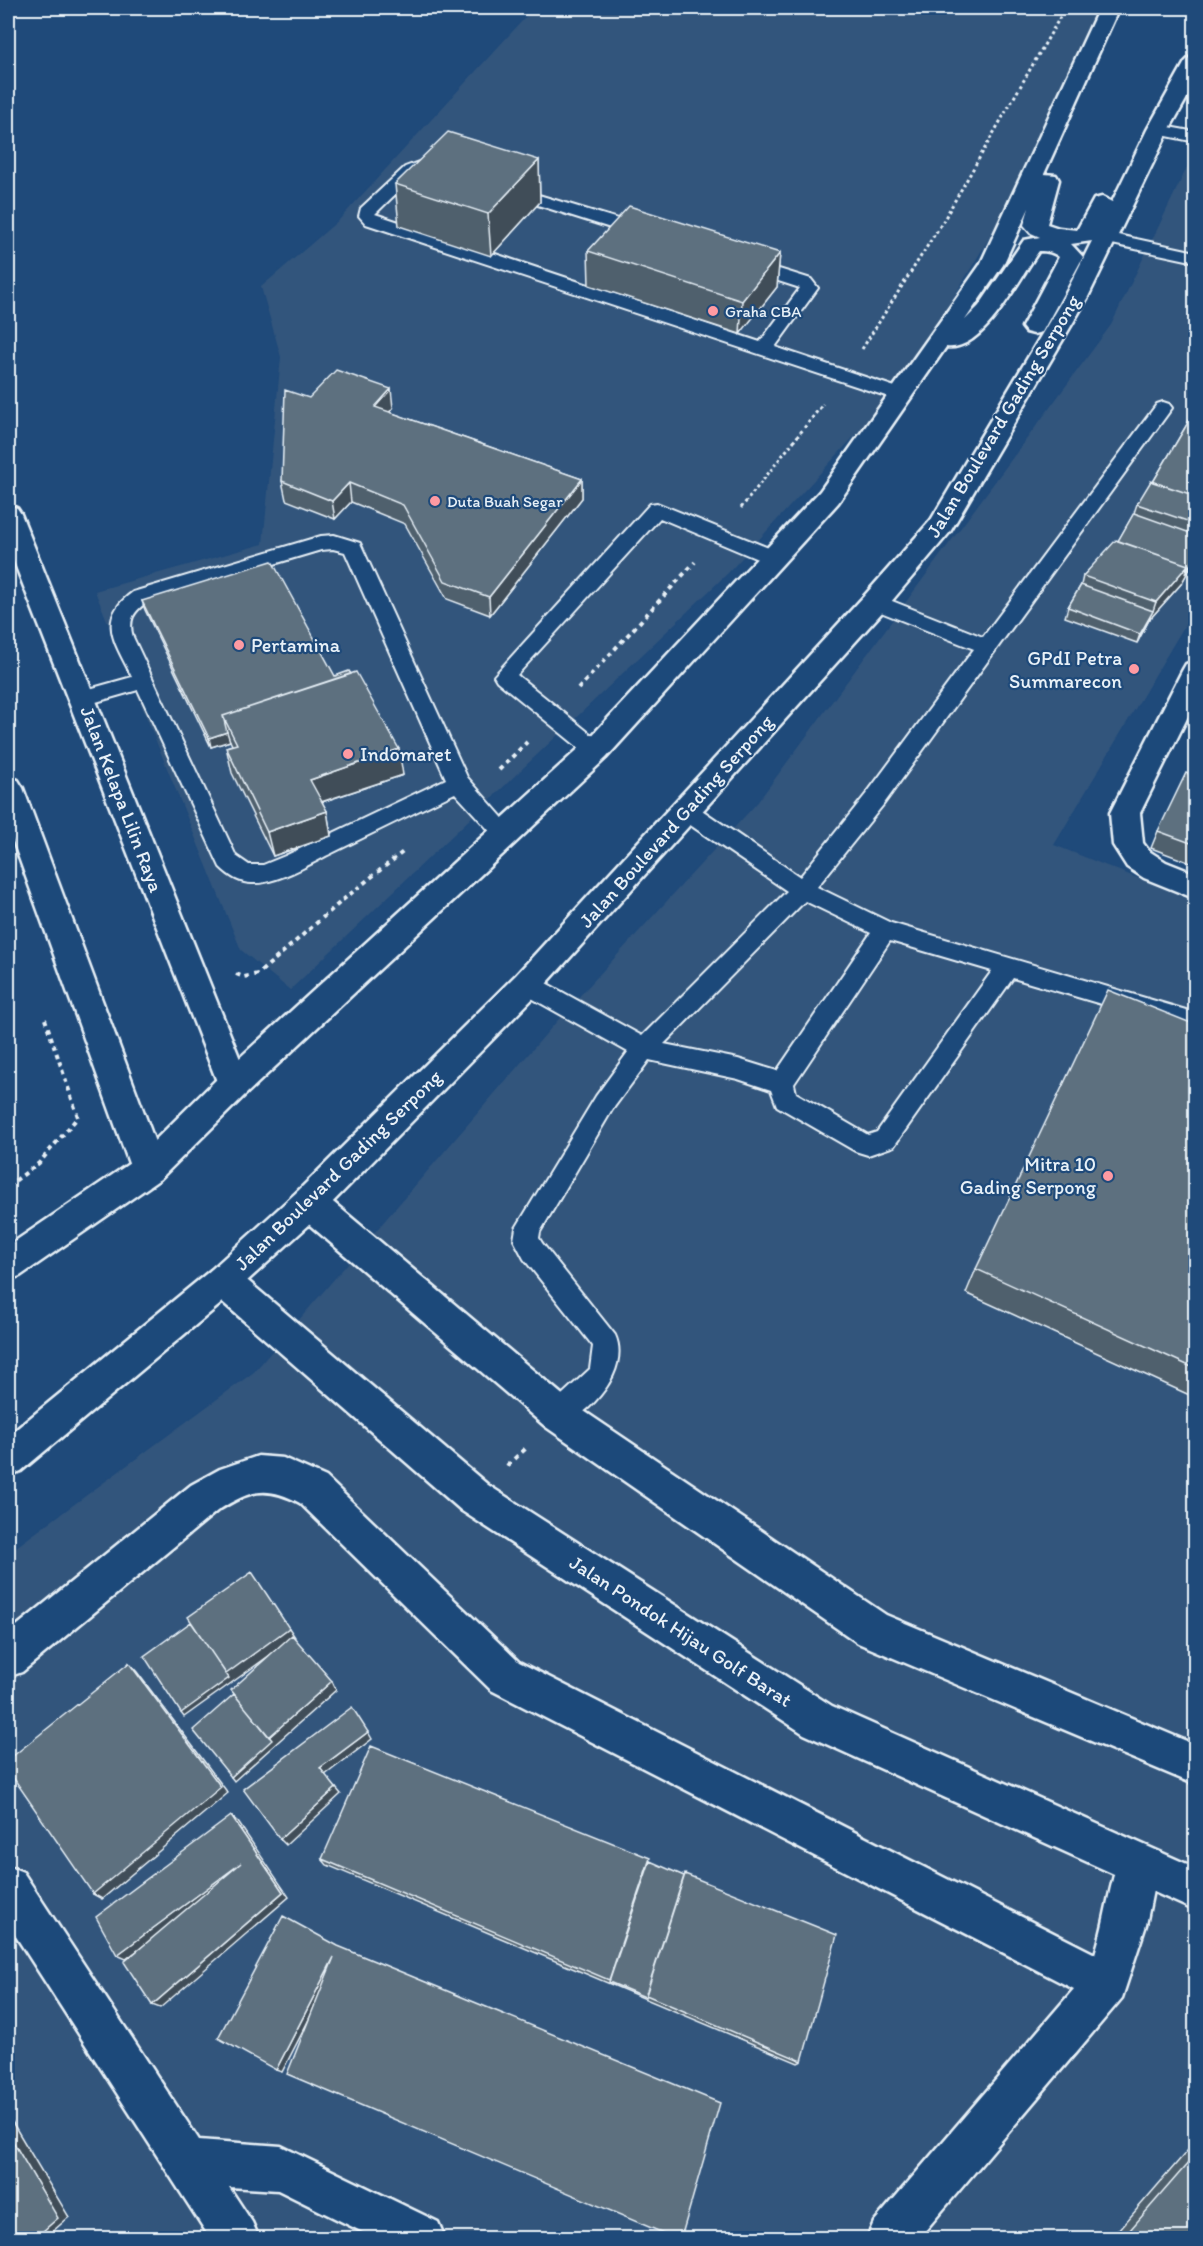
<svg xmlns="http://www.w3.org/2000/svg" width="1203" height="2246" font-family="Itim,sans-serif">
<rect width="100%" height="100%" fill="#1f4a7a"/>
<filter id="ink" filterUnits="userSpaceOnUse"><feTurbulence type="fractalNoise" baseFrequency=".0167" numOctaves="2"/><feDisplacementMap in="SourceGraphic" scale="12" xChannelSelector="R" yChannelSelector="G"/><feConvolveMatrix kernelMatrix="1 2 1 2 8 2 1 2 1" color-interpolation-filters="sRGB"/></filter>
<g filter="url(#ink)">
<path fill="#32557c" d="M534 8H1102L1015 195 899 388 728 573 290 990 241 950 95 591 263 544 281 357 261 287 339 220Z
M1195 151V608L1054 845 1195 901V2238H8V1553L254 1372 564 1013 757 803 1111 325Z"/>
<g fill="none" stroke-linecap="round" stroke-linejoin="round">
<g stroke="#e8f1f8" stroke-width="4">
<path id="service" d="M1158 125 1196 132V142L1152 133 1150 130 1152 127Z
M421 161 429 166 417 173 375 214 760 342 800 288 741 269 739 265 741 261H753L811 279 818 288 775 347 907 391 910 395 907 399H895L366 224 359 216 361 208 405 167Z
M509 186 651 229 653 233 651 237H639L503 194 501 191 503 188Z
M1104 232 1196 252V262L1098 241 1096 237Z
M1163 402 1169 404 1172 408 1169 412 883 805 817 887 891 923 1196 1013V1032L1013 978 894 1146 868 1155 855 1151 777 1106 771 1090 738 1079 649 1060 612 1110 540 1232 539 1238 542 1243 615 1335C631 1370 590 1415 559 1427L550 1424 546 1415 550 1406 590 1369 593 1346 524 1259 514 1240 516 1228 596 1096 628 1052 519 991 516 984 519 977 527 975 535 977 642 1036 787 891 677 816 674 810 677 804 685 802 693 804 800 877 867 793 974 649 868 607 865 602 868 597 875 595 882 597 983 637 1157 404ZM805 901 871 933 777 1071 738 1059 664 1044ZM890 941 992 971 877 1132 868 1135 796 1093 794 1084Z
M657 503 781 553 784 558 781 563 774 565 767 563 660 518 517 675 603 744 606 750 603 756 596 758 589 756 497 681 494 676 650 504Z
M334 535 360 543 467 777 515 832 512 838 504 840 496 838 455 793C415 812 375 832 334 852 313 862 276 885 252 883 240 883 229 876 220 867L138 690 82 706 75 703 72 698 75 693 132 677C116 644 95 619 133 592L321 536ZM333 549 345 552 446 779 285 856 263 865H249L236 856 133 637C128 620 133 612 147 602L321 550Z"/>
</g>
<g stroke="#e8f1f8" stroke-width="5">
<path id="minor" d="M1196 661V700L1140 813 1143 843 1149 851 1166 862 1196 874V899L1144 878 1127 867 1113 845 1110 813 1182 671 1186 664Z
M258 1456 283 1458 326 1477 519 1662 1095 1954C1106 1920 1109 1883 1122 1850L1137 1844 1152 1850 1158 1865 1146 1925 1122 1998 919 2238H867L874 2222 1074 1989 491 1690 300 1503C265 1484 249 1491 217 1511L22 1672 8 1677V1633L191 1485 220 1469Z
M8 1866 23 1872 199 2140 281 2146 438 2222 445 2238H375L278 2190 229 2187 252 2222 259 2238H210L8 1924Z"/>
</g>
<g stroke="#e8f1f8" stroke-width="5">
<path id="tertiary" d="M8 505 17 508 21 514 250 1084 246 1094 234 1098 222 1094 218 1084 8 546Z
M8 777 18 780 23 788 165 1169 160 1179 148 1184 136 1179 131 1169 8 827Z
M309 1188 321 1192 572 1403 886 1615 1196 1745V1785L858 1643 546 1427 297 1214 292 1203 297 1192Z
M223 1265 235 1270 488 1485 832 1706 1196 1868V1911L804 1734 462 1511 211 1292 206 1281 211 1270Z"/>
</g>
<g stroke="#e8f1f8" stroke-width="5">
<path id="primary" d="M1099 8H1119L1044 174 1056 175 1059 180 1047 224 1059 228 1077 230 1094 199 1102 197 1112 202 1147 130 1185 62 1189 58 1196 56V82L1169 130 1088 297 950 532 885 609 538 993 321 1214 235 1292 21 1471 8 1476V1436L211 1270 297 1192 516 975 865 595 931 520 1064 297 1092 241 1071 244 1083 257 1042 332 1034 334 1026 332 1022 327 1059 257C1053 252 1047 251 1039 251 1020 276 984 353 946 347L838 503 606 758 246 1094 160 1179 20 1276 8 1280V1246L136 1159 222 1074 586 742 820 491 980 265ZM1029 208 1024 225 1031 233 1040 237 1024 240 979 306 965 320 1003 265Z"/>
</g>
<path stroke="#e8f1f8" stroke-width="3" stroke-dasharray="3 3" stroke-linecap="butt" d="M862 349 942 223 1063 12
M741 508 823 404"/>
<path stroke="#e8f1f8" stroke-width="4" stroke-dasharray="4.5 4.5" stroke-linecap="butt" d="M578 689 695 562
M499 770 527 742
M236 974 244 977 258 974 344 899 404 851
M8 1186 39 1163 78 1117 45 1019"/>
<path stroke="#e8f1f8" stroke-width="4.5" stroke-dasharray="5 5" stroke-linecap="butt" d="M507 1466 528 1446"/>
<use href="#service" fill="#1f4a7a" fill-rule="evenodd"/>
<use href="#minor" fill="#1f4a7a" fill-rule="evenodd"/>
<use href="#tertiary" fill="#1f4a7a" fill-rule="evenodd"/>
<use href="#primary" fill="#1f4a7a" fill-rule="evenodd"/>
</g>
<path fill="#50606d" stroke="#e8f1f8" stroke-width="1.5" d="M539 160 540 202 491 256 399 226 395 184Z
M588 251 780 253 777 287 740 334 589 285Z
M309 398 393 408 389 412 582 479V498L490 615 447 599 405 524 351 502 335 519 286 500 282 481Z
M1196 409V558L1181 584 1149 620 1137 643 1065 617 1068 607 1081 585 1083 576 1118 541 1134 513 1137 504 1153 482Z
M142 601 335 676 403 775 322 802 327 811 331 836 273 856 232 773 226 747 232 745 230 741 211 747 145 610Z
M1196 776V865L1151 848 1158 831Z
M1196 1025V1398L966 1293 976 1269Z
M322 1859 650 1861 802 2061 798 2063 327 1865Z
M1195 2142 1196 2238H1112Z"/>
<path fill="#414e59" stroke="#e8f1f8" stroke-width="1.5" d="M539 160 540 202 491 256 488 214Z
M780 253 777 287 740 334 742 301Z
M391 389 393 408 377 426 375 407Z
M582 479V498L490 615 489 597Z
M349 483 351 502 335 519 332 501Z
M1196 555V558L1181 584 1149 620 1137 643 1140 634 1153 611 1156 602Z
M227 732 230 741 211 747 209 738Z
M399 749 403 775 315 804 310 780Z
M327 811 331 836 273 856 267 832Z
M192 1622 289 1628 295 1637 184 1717 181 1713Z
M129 1663 137 1672 228 1793 102 1899 93 1894Z
M332 1681 336 1690 234 1781 231 1777 269 1737Z
M368 1732 372 1739 325 1775 320 1768Z
M336 1788 341 1794 286 1845 280 1839Z
M231 1816 238 1822 289 1897 160 2008 152 2005 283 1892Z
M241 1863 247 1869 126 1959 117 1955Z
M334 1957 339 1961 282 2072 276 2070Z
M8 2115 69 2217 45 2238H35L8 2133Z
M66 2234 68 2238H57L55 2235Z"/>
<path fill="#5d707f" stroke="#e8f1f8" stroke-width="1.5" d="M448 132 539 160 488 214 395 184Z
M629 206 780 253 742 301 588 251Z
M336 370 391 389 375 407 582 479 489 597 445 581 403 505 349 483 332 501 282 481 285 390 309 398Z
M1196 409V496L1153 482Z
M1151 481 1196 496V524L1137 504Z
M1134 513 1196 535V555L1185 574 1188 565 1118 541Z
M1116 540 1188 565 1156 602 1083 576Z
M272 561 335 676 349 671 351 674 223 716 227 732 209 738 142 601Z
M1081 585 1153 611 1140 634 1068 607Z
M356 672 399 749 310 780 327 811 267 832 226 747 237 744 223 716Z
M1186 773 1196 776V845L1158 831Z
M1108 990 1196 1025V1369L976 1269Z
M252 1572 289 1628 226 1674 188 1617Z
M191 1622 229 1678 181 1713 144 1656Z
M292 1635 332 1681 269 1737 231 1690Z
M129 1663 221 1787 93 1894 8 1770V1760Z
M234 1694 272 1740 231 1777 193 1730Z
M352 1707 368 1732 320 1768 336 1788 280 1839 243 1789Z
M371 1746 650 1858 609 1980 322 1859Z
M231 1816 283 1892 152 2005 124 1962 241 1863 117 1955 96 1917Z
M650 1861 684 1876 645 1997 609 1982Z
M685 1874 837 1935 802 2061 646 1995Z
M283 1916 338 1946 720 2103 681 2238H675L287 2074 334 1957 276 2070 218 2038Z
M8 2133 58 2218 35 2238H8Z
M1196 2154V2238H1123Z"/>
</g>
<g fill="#ff9aa2" stroke="#1f4a7a" stroke-width="2">
<circle cx="713" cy="311" r="6"/>
<circle cx="435" cy="501" r="6"/>
<circle cx="239" cy="645" r="6"/>
<circle cx="1134" cy="669" r="6"/>
<circle cx="348" cy="754" r="6"/>
<circle cx="1108" cy="1176" r="6"/>
</g>
<g text-anchor="middle" stroke-width="4.5" stroke-linejoin="round" paint-order="stroke">
<g font-size="16" fill="#e8f1f8" stroke="#1f4a7a" text-anchor="start">
<text x="725" y="317">Graha CBA</text>
<text x="447" y="507">Duta Buah Segar</text>
</g>
<g font-size="20" fill="#e8f1f8" stroke="#1f4a7a">
<text transform="translate(1003 416) rotate(-59)" y="7">Jalan Boulevard Gading Serpong</text>
<text transform="translate(122 799) rotate(69)" y="7">Jalan Kelapa Lilin Raya</text>
<text transform="translate(676 821) rotate(-48)" y="7">Jalan Boulevard Gading Serpong</text>
<text transform="translate(338 1170) rotate(-44)" y="7">Jalan Boulevard Gading Serpong</text>
<text transform="translate(681 1631) rotate(33)" y="7">Jalan Pondok Hijau Golf Barat</text>
</g>
<g font-size="20" fill="#e8f1f8" stroke="#1f4a7a" text-anchor="start">
<text x="251" y="652">Pertamina</text>
<text x="1122" y="665" text-anchor="end">GPdI Petra<tspan x="1122" dy="23">Summarecon</tspan></text>
<text x="360" y="761">Indomaret</text>
<text x="1096" y="1171" text-anchor="end">Mitra 10<tspan x="1096" dy="23">Gading Serpong</tspan></text>
</g>
</g>
<rect width="1203" height="2246" fill="none" stroke="#1f4a7a" stroke-width="30"/>
<rect x="15" y="15" width="1173" height="2216" fill="none" stroke="#e8f1f8" stroke-width="2" filter="url(#ink)"/>
</svg>
